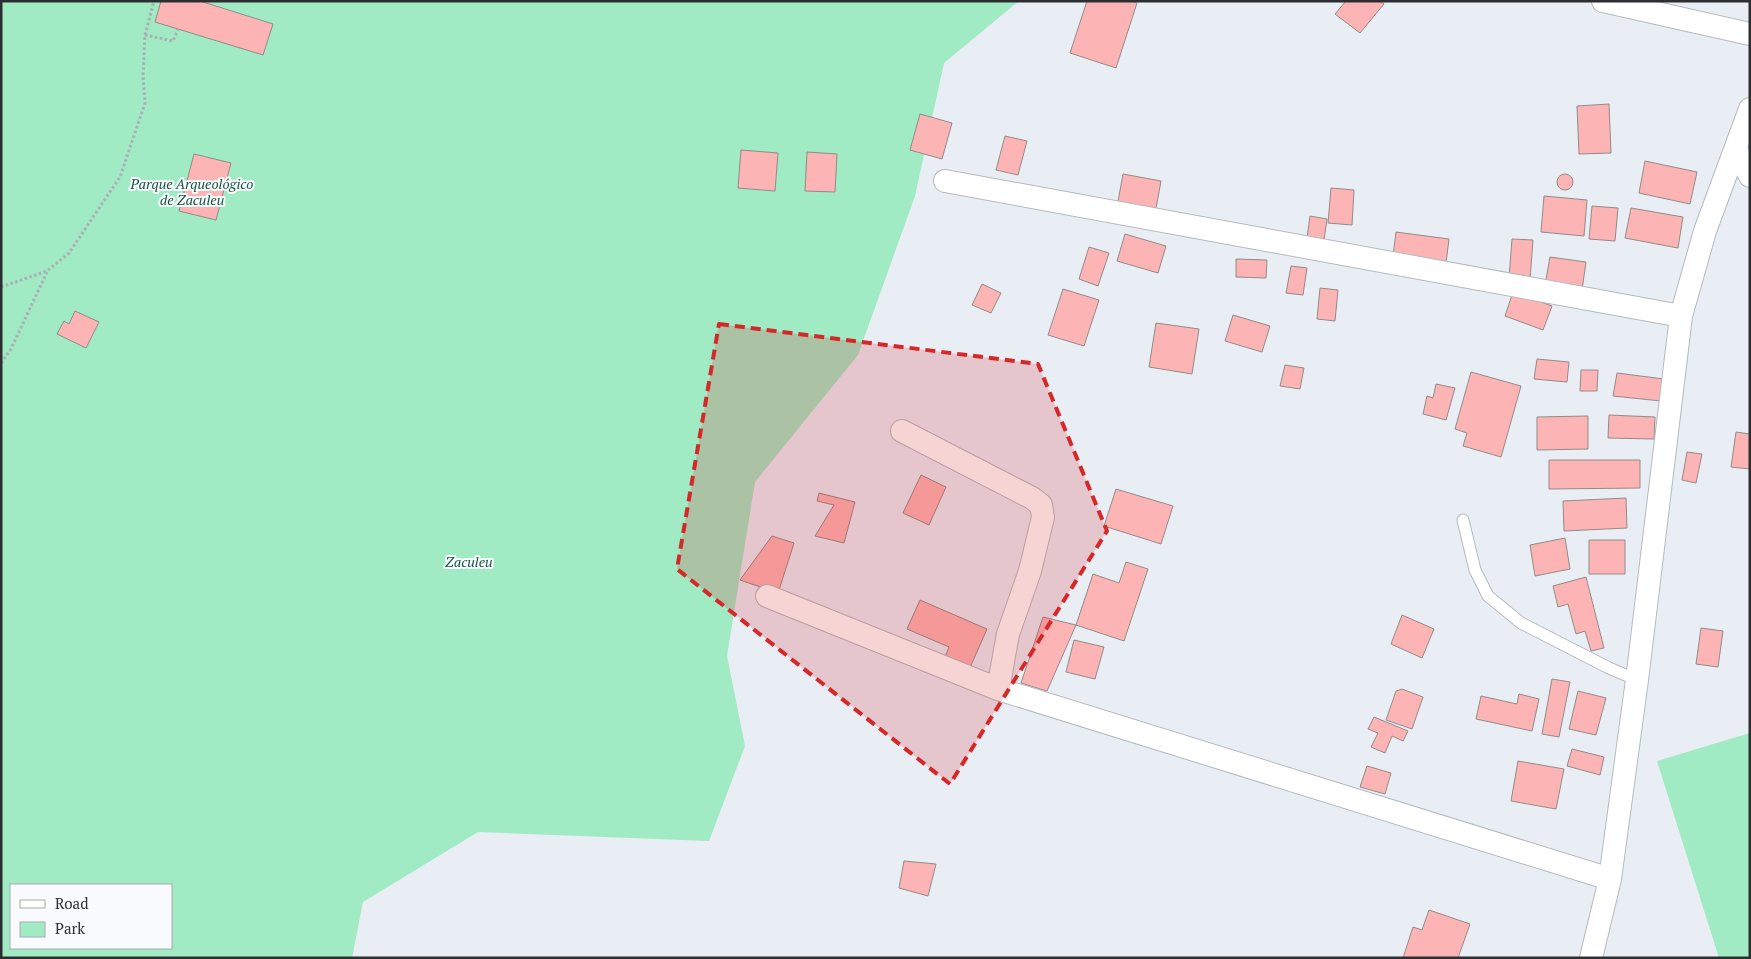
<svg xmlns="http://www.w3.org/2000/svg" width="1751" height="959" font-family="'PT Serif',serif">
<rect width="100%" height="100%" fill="#e9eef5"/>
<path fill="#a0eac4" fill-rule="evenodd" d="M1 1H1019L944 63 915 196 858 355 755 482 727 656 745 746 709 841 478 832 363 902 352 958H1ZM11 885H171V948H11Z
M1750 733V958H1719L1657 761Z"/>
<path fill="#fcb5b4" stroke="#938a8a" d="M161 1H200L273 24 263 55 155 22Z
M1087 1H1132L1137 3 1116 68 1070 53Z
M1346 1H1380L1384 4 1360 33 1335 14Z
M1609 104 1611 153 1579 154 1577 106Z
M920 114 952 123 942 159 910 150Z
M1005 136 1027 141 1018 175 996 170Z
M741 150 778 153 775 191 738 188Z
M807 152 837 154 835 192 805 191Z
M194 154 231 163 216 220 179 211Z
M1645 161 1697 172 1690 204 1639 193Z
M1123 174 1161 181 1155 214 1117 207Z
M1557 182a8 8 0 1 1 16 0a8 8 0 1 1-16 0Z
M1331 188 1354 190 1352 225 1328 223Z
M1544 196 1587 200 1584 236 1541 232Z
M1592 206 1618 208 1615 241 1589 239Z
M1631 208 1683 217 1678 248 1625 238Z
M1310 216 1327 219 1324 240 1307 238Z
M1396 232 1449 239 1446 263 1393 256Z
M1125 234 1166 246 1158 273 1117 261Z
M1512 239 1533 240 1530 280 1509 278Z
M1089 247 1109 253 1098 286 1079 279Z
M1550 257 1586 262 1582 290 1545 285Z
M1236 259 1267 260 1266 278 1236 277Z
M1291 266 1307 268 1303 295 1286 293Z
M982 284 1001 293 991 313 972 305Z
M1320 288 1338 290 1335 321 1317 319Z
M1063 289 1099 300 1084 346 1048 335Z
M1513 292 1552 306 1543 330 1505 316Z
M75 311 99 322 86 348 57 334 64 321 69 324Z
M1233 315 1270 326 1262 352 1225 341Z
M1156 323 1199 329 1192 374 1149 367Z
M1537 359 1569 362 1567 382 1534 379Z
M1285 365 1304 368 1300 389 1280 386Z
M1581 370H1598L1597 391H1580Z
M1471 372 1521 386 1501 457 1463 446 1467 433 1455 429Z
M1617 373 1664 379 1661 401 1613 396Z
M1436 384 1455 388 1446 420 1423 414 1427 396 1433 398Z
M1609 415 1655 417 1654 439 1608 438Z
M1588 416V449L1537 450V417Z
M1736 432 1750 434V469L1731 467Z
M1687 452 1702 454 1696 483 1682 480Z
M1549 460H1640V488L1549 489Z
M921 475 946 487 929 525 903 513Z
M1116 489 1173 506 1161 544 1104 526Z
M819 493 855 502 844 543 815 536 834 505 817 501Z
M1626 498 1627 528 1564 531 1563 501Z
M772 536 794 543 778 593 740 580Z
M1565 538 1570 569 1535 576 1530 545Z
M1589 540H1625V574H1589Z
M1126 562 1148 569 1124 641 1076 625 1093 574 1119 583Z
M1586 577 1604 648 1591 651 1585 631 1576 634 1568 604 1558 607 1553 586Z
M920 600 987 629 968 672 943 662 949 647 907 629Z
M1402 615 1434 629 1422 658 1391 644Z
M1043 617 1076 625 1047 691 1021 683Z
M1701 628 1723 631 1718 667 1696 664Z
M1074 640 1104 647 1095 679 1066 672Z
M1552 679 1570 682 1559 737 1542 734Z
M1402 689 1423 697 1412 729 1386 720 1396 691Z
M1578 691 1606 698 1596 735 1569 729Z
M1519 694 1539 699 1532 731 1476 719 1481 696 1517 704Z
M1374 717 1408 731 1403 741 1392 736 1385 753 1371 747 1378 733 1368 729Z
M1572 749 1604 757 1600 775 1567 766Z
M1518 761 1564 769 1556 809 1511 801Z
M1367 766 1391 773 1385 794 1360 787Z
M904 861 936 864 928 896 899 888Z
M1429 910 1470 924 1458 958H1403L1413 927 1422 930Z"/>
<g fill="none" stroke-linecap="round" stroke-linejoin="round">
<g stroke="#b5bac0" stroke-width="13">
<path id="service" d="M1463 520 1475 570 1488 596 1521 623 1609 668 1637 680"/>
</g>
<g stroke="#b5bac0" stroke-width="24">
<path id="minor" d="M1603 1 1750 34
M1736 149 1750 176
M945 181 1681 316
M902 431 1032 498 1041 505 1043 517 1030 571 1008 634 998 689
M767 596 998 689 1610 879
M1591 958 1610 879 1637 680 1681 316 1705 231 1750 109"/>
</g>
<path stroke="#abafb5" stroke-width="3" stroke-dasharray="2.5 2.5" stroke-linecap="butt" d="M145 35 173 41 178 29
M1 287 47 271 69 253 120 177 145 103 143 76 145 35 154 1
M1 363 11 349 47 272"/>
<use href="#service" stroke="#fff" stroke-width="11"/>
<use href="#minor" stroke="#fff" stroke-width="22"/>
</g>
<path fill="#d62828" fill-opacity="0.2" stroke="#d62828" stroke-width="4" stroke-dasharray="10 6" stroke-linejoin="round" d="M719 324 1038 364 1107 531 950 784 677 569Z"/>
<g text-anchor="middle" stroke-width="4" stroke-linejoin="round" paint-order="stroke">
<g font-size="14" font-style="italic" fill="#13563b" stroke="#f9fbfe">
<text x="192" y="189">Parque Arqueológico<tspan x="192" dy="16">de Zaculeu</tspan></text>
<text x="469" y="567">Zaculeu</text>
</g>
</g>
<rect width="1751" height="959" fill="none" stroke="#2d2e31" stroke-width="5"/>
<rect x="10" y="884" width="162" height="65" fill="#f9fbfe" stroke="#a7a9ac"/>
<rect x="20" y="900" width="25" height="8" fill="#ffffff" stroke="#a7a9ac"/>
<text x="55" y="909" font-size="15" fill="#2d2e31">Road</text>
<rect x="20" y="922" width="25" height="15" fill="#a0eac4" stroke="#a7a9ac"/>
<text x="55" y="934" font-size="15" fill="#2d2e31">Park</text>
</svg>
